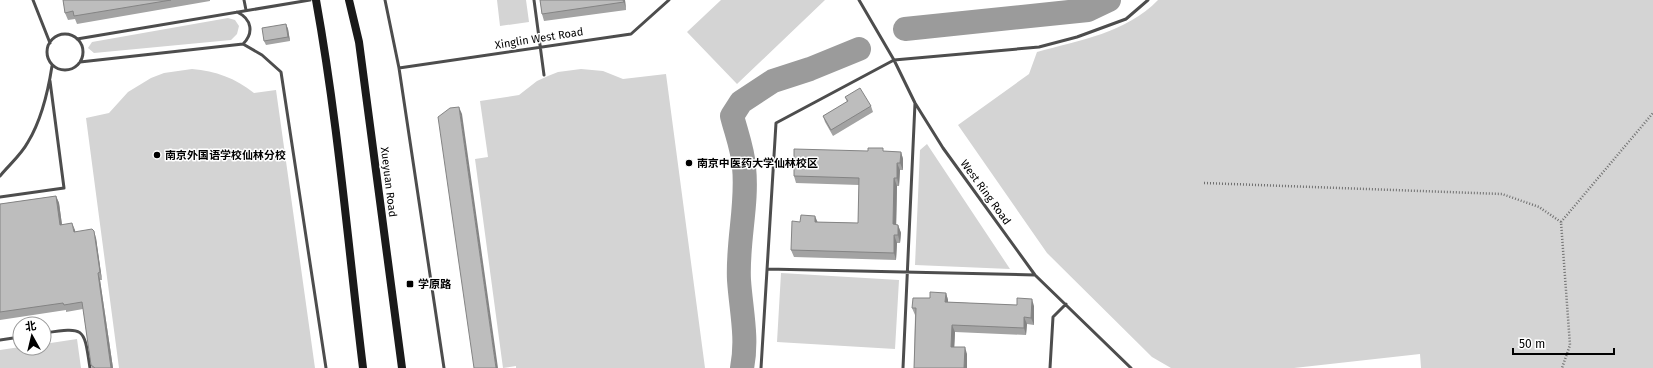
<svg xmlns="http://www.w3.org/2000/svg" width="1653" height="368" font-family="'Fira Sans','Noto Sans SC',sans-serif">
<rect width="100%" height="100%" fill="#fff"/>
<path fill="#d4d4d4" d="M497 0H526L529 22 500 26Z
M721 0H825L737 84 687 32Z
M1158 0H1653V368H1421L1420 354 1294 368H1171L1152 357 1047 253 958 125 1029 74 1037 52C1080 40 1126 33 1158 0Z
M228 18 235 20 239 26 237 34 231 40 94 53 88 48 92 42Z
M192 69C216 71 235 78 254 93L276 90 315 368H119L86 118 109 113 128 92 151 78 164 73Z
M581 69 603 71 623 79 666 74 705 368H516V366L503 368 475 159 488 157 480 101 519 95 537 81 548 76 558 72Z
M927 144 1010 269 915 265 920 150Z
M781 273 899 280 895 349 777 342Z
M77 339 81 368H0V350L20 347 44 348V344Z"/>
<g fill="none" stroke-linecap="round" stroke-linejoin="round">
<path stroke="#9b9b9b" stroke-width="24" d="M905 29 1088 10 1109 0
M742 368C748 338 741 310 739 280 737 242 748 204 744 167 743 150 736 132 732 116L741 102 773 81 810 69 859 49"/>
<path stroke="#6f6f6f" stroke-width="2.5" stroke-dasharray="1 2" stroke-linecap="butt" d="M1204 183 1502 194 1539 207 1561 222 1570 345 1562 368
M1561 222 1653 113"/>
<path stroke="#4d4d4d" stroke-width="3" d="M33 0 50 43
M244 0 246 10
M385 0 399 68 444 368
M534 0 544 75
M859 0 894 60 915 103 943 148 1035 275 1131 368
M47 52a18 18 0 1 1 36 0a18 18 0 1 1-36 0Z
M77 39 310 0
M243 44 262 55 281 72 326 368
M80 62 243 44C254 33 252 19 237 12
M399 68 631 34 669 0
M0 176C9 165 21 155 28 142 42 119 48 92 52 66
M0 197 64 188 50 81
M767 269 1035 275
M44 333C85 327 84 327 90 368
M0 340 20 337
M761 368 776 123 894 60 1039 47 1077 37 1126 19 1148 0
M903 368 915 103
M1050 368 1053 317 1066 304"/>
<path stroke="#1a1a1a" stroke-width="8" d="M316 0C338 122 348 245 363 368
M349 0 359 42 402 368"/>
</g>
<path fill="#a3a3a3" d="M63 0H210V1L77 24 75 19 68 20 65 13Z
M540 0H625L626 10 544 21 542 14Z
M286 24 288 29 290 41 266 45 264 41Z
M845 97 871 106 873 112 833 136 825 122 823 116 847 102Z
M868 151 901 152 903 159V170H900L899 186H897L896 225H898L901 233 900 243H897L896 260 794 257 791 250 818 222 858 223 859 185 796 183 794 176Z
M56 196 59 203 62 225 75 230V232L96 238 102 280H100L113 368H92L91 365 83 309 66 312V310L0 320V204Z
M946 293 948 300V302L1034 306V325L1027 324 1026 335 955 332 954 347 967 354V368H914L915 315 912 308 930 298Z"/>
<path fill="#848484" d="M623 0H625L626 10 624 2Z
M286 24 288 29 290 41 288 37Z
M459 107 462 114 498 368H496Z
M901 152 903 159V170L900 163Z
M897 163 900 170 899 186 897 178Z
M894 178 897 186 896 232 893 224Z
M56 196 59 203 63 232 60 225Z
M815 216 818 223 815 222Z
M72 223 75 230 76 239 74 232Z
M898 225 901 233 900 243 898 235Z
M94 231 96 238 102 280 100 272Z
M894 235 897 243 896 260 894 253Z
M98 273 100 280 113 368H111Z
M946 293 948 300V309L945 302Z
M1032 299 1034 306V325L1031 318Z
M1024 317 1027 324 1026 335 1024 328Z
M952 325 955 332 954 354 951 347Z
M965 347 967 354V368H964Z"/>
<path fill="#bdbdbd" stroke="#848484" d="M63 0H171L74 16 73 11 65 13Z
M540 0H623L624 2 542 14Z
M286 24 288 37 264 41 262 28Z
M860 88 871 106 831 130 823 116 848 101 845 97Z
M459 107 496 368H474L438 117 450 108Z
M868 148H883V151L901 152 900 163H897V178H894L893 224 898 225V235H894V253L791 250 792 221 800 222 801 215 815 216V222L858 223 859 178 794 176V149L868 151Z
M56 196 60 225 72 223 74 232 92 229 94 231 100 272 98 273 111 368H95L91 365 82 302 64 305 63 303 0 312V204Z
M930 292 946 293 945 302 1017 305V298L1032 299 1031 318 1024 317V328L952 325 951 347H965L964 368H914L916 308H912L913 298H930Z"/>
<g fill="#000" stroke="#fff" stroke-width="1.5">
<circle cx="157" cy="155" r="4"/>
<circle cx="689" cy="163" r="4"/>
<rect x="406" y="280" width="8" height="8" rx="2"/>
</g>
<g text-anchor="middle" stroke-width="3" stroke-linejoin="round" paint-order="stroke">
<g font-size="11" fill="#000" stroke="#fff">
<text transform="translate(539 38) rotate(-9)" y="4">Xinglin West Road</text>
<text transform="translate(389 182) rotate(83)" y="4">Xueyuan Road</text>
<text transform="translate(986 192) rotate(54)" y="4">West Ring Road</text>
</g>
<g font-size="11" font-weight="bold" fill="#000" stroke="#fff" text-anchor="start">
<text x="165" y="159">南京外国语学校仙林分校</text>
<text x="697" y="167">南京中医药大学仙林校区</text>
<text x="418" y="288">学原路</text>
</g>
</g>
<g transform="translate(32 336) rotate(352)"><circle r="19" fill="#ffffff" stroke="#999999"/>
<path d="M0-3L7 15L0 10L-7 15Z" fill="#000000"/>
<text y="-6" font-size="11" font-weight="bold" text-anchor="middle" fill="#000000">北</text>
</g>
<path d="M1513 348v6h101v-6" fill="none" stroke="#000000" stroke-width="2"/>
<text x="1519" y="348" font-size="12" fill="#000000" stroke="#ffffff" stroke-width="3" paint-order="stroke">50 m</text>
</svg>
